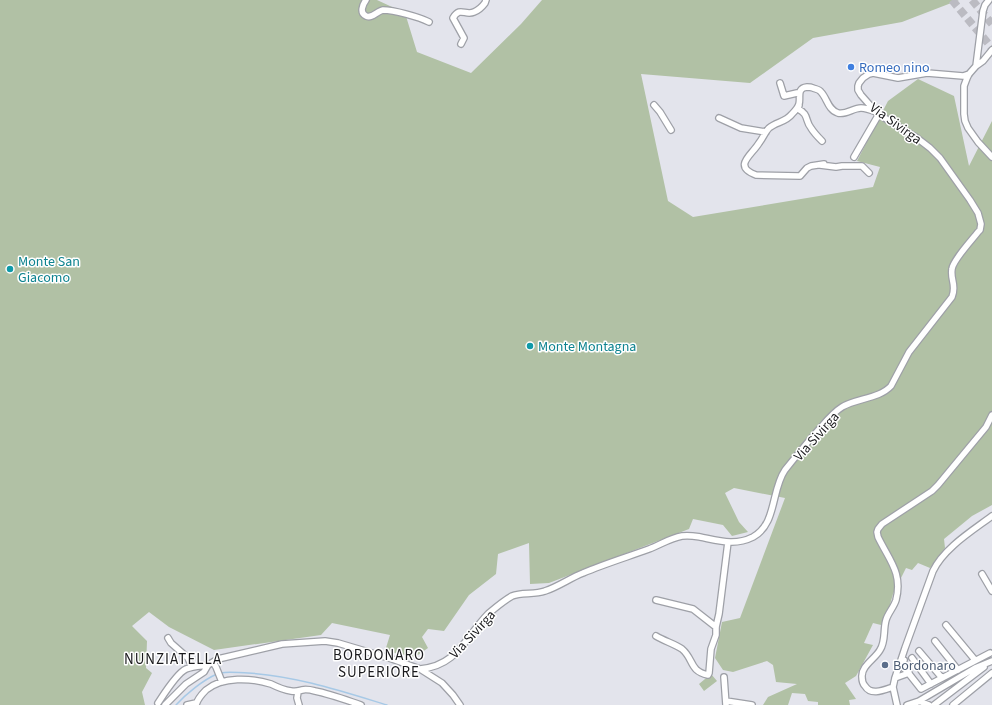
<svg xmlns="http://www.w3.org/2000/svg" width="992" height="705" font-family="'Source Sans 3',sans-serif">
<rect width="100%" height="100%" fill="#e3e4ec"/>
<path fill="#b1c1a5" d="M0 0H377L405 13 417 52 471 73 521 24 542 0H959L902 22 813 38 750 83 641 74 668 201 693 217 873 187 880 167 857 161 888 101 918 79 954 96 969 166 992 121V505L972 516 944 539 945 548 930 568 918 563 912 570 906 568 893 594 889 608 881 625 873 623 864 643 873 645 856 676 845 683 856 699 849 700 850 705H818V702L808 701 805 694 792 693 788 705H763L768 697 797 684 776 682 773 665 767 661 733 672 723 670 715 658 722 622 740 618 785 498 734 488 725 493 739 522 748 532 732 536 723 525 693 519 689 529 549 583 530 584 529 543 498 554 496 574 469 595 444 631 428 629 422 637 428 648 415 657 385 651 390 635 332 623 321 635 214 650 169 627 149 612 132 626 147 641 146 668 152 673 142 692 145 705H0Z
M711 674 717 681 704 691 699 684Z"/>
<g fill="none" stroke-linecap="round" stroke-linejoin="round">
<path stroke="#a7c9e6" stroke-width="1.5" d="M221 673C229 671 239 673 248 673 296 676 341 691 387 705
M176 705C186 694 203 680 217 674"/>
<path stroke="#bbbbc2" stroke-width="8" stroke-dasharray="8 4" stroke-linecap="butt" d="M952 0 992 48
M972 0 992 24"/>
<g stroke="#9ea0a7" stroke-width="8">
<path id="minor" d="M366 0C363 4 359 13 366 16 372 19 377 11 383 10 394 10 419 17 429 22
M989 0 985 5 983 11 976 66 969 74 967 78 964 86V114L965 121 968 128 978 142 992 157
M461 44 464 38 453 18C460 6 465 16 474 12 479 10 482 7 485 3L486 0
M976 66 983 61 992 50
M780 83 784 96 797 93 799 94
M654 105 660 112 671 130
M799 105 798 109C809 114 805 121 811 128 814 133 818 137 822 141
M719 118 741 128 766 132
M854 157 879 114
M824 164 811 166 807 168 800 176 756 175C732 166 752 155 759 143 763 138 765 132 769 128 776 122 786 122 792 114 795 111 798 108 799 104 801 98 796 88 807 87 809 87 811 87 813 88 815 89 819 89 821 92 827 98 828 110 838 113 846 115 853 108 861 108 866 108 871 110 876 112
M820 165 836 167 842 166H862L869 173
M982 574 992 591
M656 600 693 609 716 627
M946 625 975 660
M656 636C664 641 675 644 682 649 694 659 689 671 708 675L709 673 711 649 716 635V627L719 614 728 542
M168 638 171 643 188 658 192 667
M935 641 958 670
M919 651 942 678
M912 658 931 684
M904 660 902 665 921 689 990 653
M213 662 216 667 222 682
M420 669C457 666 465 638 488 614 495 608 503 601 512 596 522 592 534 595 545 591 558 587 570 578 583 573 604 564 627 557 649 549 660 545 670 538 682 536 689 535 694 536 700 537 720 541 735 546 753 537 777 524 771 490 785 470 797 455 809 440 822 426 828 419 834 412 842 407 857 398 879 399 891 386L909 352 952 297C957 285 950 280 952 269 953 260 972 240 978 232L980 230 981 224 978 213 970 200 940 158 930 148 917 138 883 117 876 112 861 95 858 90V86L859 83 863 78 869 74 873 73 898 78 927 73 963 76 969 74
M724 677 726 705
M895 678 909 673
M893 687C884 690 871 696 865 686 863 684 862 680 862 677 861 666 875 659 880 650 886 641 883 630 886 620 888 613 894 607 896 600 903 573 889 560 878 537L877 532 878 529 882 524 932 491 938 485 986 427 992 415
M298 692 297 698 299 705
M726 701 752 705
M158 703C164 694 177 673 186 669 193 666 201 666 208 665
M165 705 186 684 204 672 208 665 218 659 282 644 325 641 338 643 392 659 420 669 442 683 453 695 460 705
M187 705 196 703
M196 705C197 700 202 694 206 690 223 676 251 678 271 684 277 687 284 690 291 691 296 692 298 691 302 690 306 689 311 690 315 691 330 694 346 700 361 705
M897 705 893 687 895 678 905 648 933 571C944 548 972 531 992 516
M907 705 919 701 929 705
M913 705 919 701 975 668 992 661
M934 705 984 667
M953 705 992 673"/>
</g>
<use href="#minor" stroke="#fff" stroke-width="5.5"/>
</g>
<circle fill="#3f7fe0" stroke="#fff" stroke-width="1.5" cx="851" cy="67" r="4"/>
<g fill="#0f9aa8" stroke="#fff" stroke-width="1.5">
<circle cx="10" cy="269" r="4"/>
<circle cx="530" cy="346" r="4"/>
</g>
<circle fill="#5c6f8a" stroke="#fff" stroke-width="1.5" cx="885" cy="665" r="4"/>
<g text-anchor="middle" stroke-width="3" stroke-linejoin="round" paint-order="stroke">
<g font-size="14" fill="#366cbe" stroke="#fff" text-anchor="start">
<text x="859" y="72">Romeo nino</text>
</g>
<g font-size="14" fill="#19191c" stroke="#fff">
<text transform="translate(896 123) rotate(36)" y="5">Via Sivirga</text>
<text transform="translate(816 436) rotate(-48)" y="5">Via Sivirga</text>
<text transform="translate(472 634) rotate(-47)" y="5">Via Sivirga</text>
</g>
<g font-size="14" fill="#0d838f" stroke="#fff" text-anchor="start">
<text x="18" y="266">Monte San<tspan x="18" dy="16">Giacomo</tspan></text>
<text x="538" y="351">Monte Montagna</text>
</g>
<g font-size="14" fill="#4e5e75" stroke="#fff" text-anchor="start">
<text x="893" y="670">Bordonaro</text>
</g>
<g font-size="15" letter-spacing="1" fill="#19191c" stroke="#fff">
<text x="379" y="660">BORDONARO<tspan x="379" dy="17">SUPERIORE</tspan></text>
<text x="173" y="664">NUNZIATELLA</text>
</g>
</g>
</svg>
